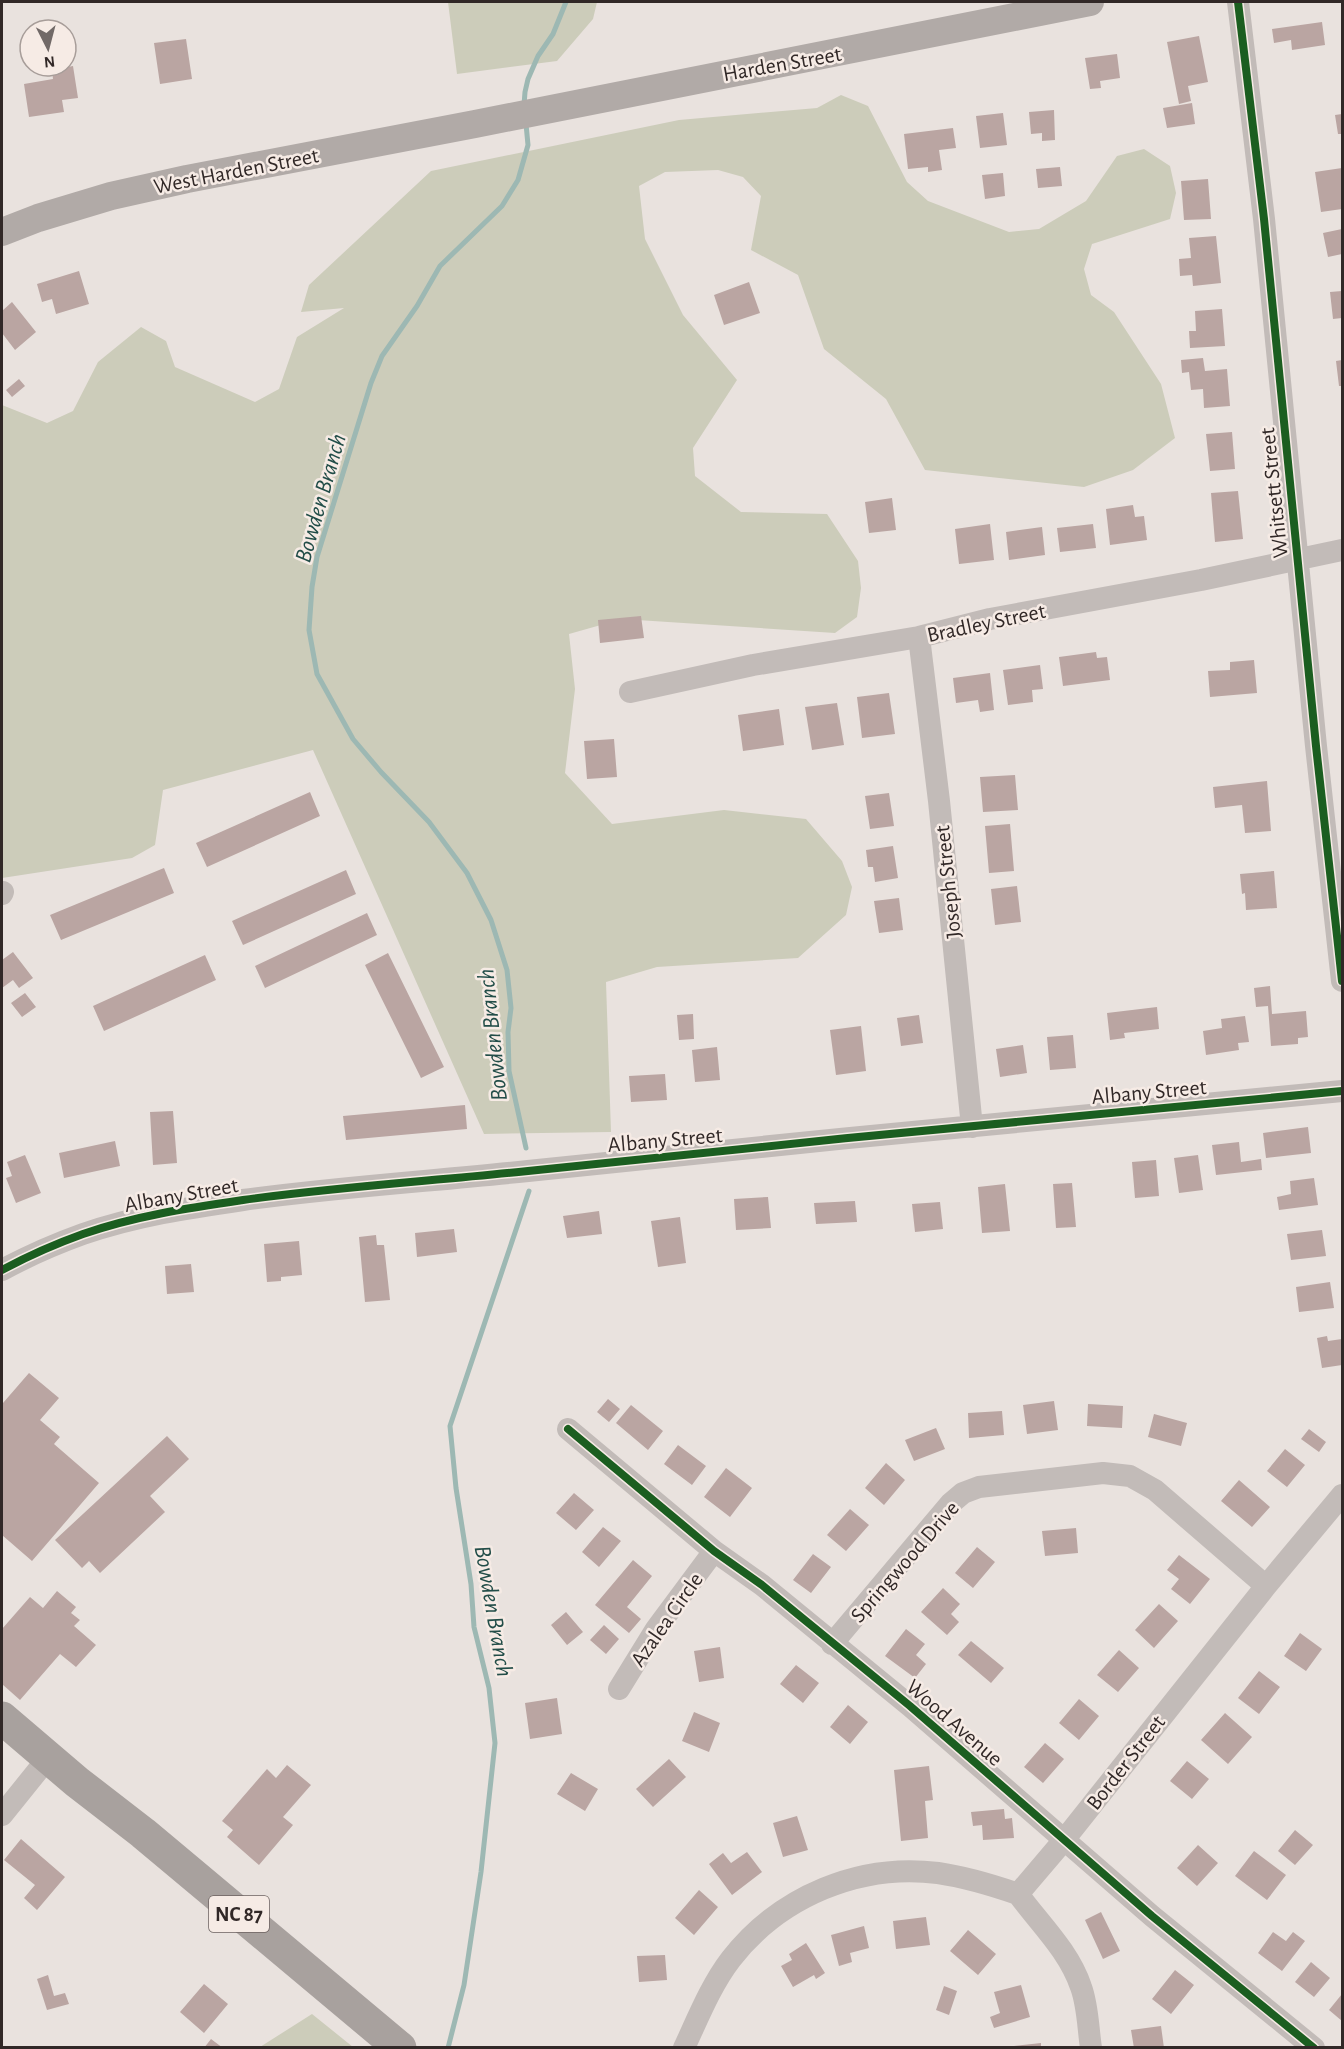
<svg xmlns="http://www.w3.org/2000/svg" width="1344" height="2049" font-family="'Alegreya Sans',sans-serif">
  <style>
    .green { fill: #ccccba }
    .lines { fill: none; stroke-linecap: round; stroke-linejoin: round }
    .stream { stroke: #9db8b3; stroke-width: 5 }
    .building { fill: #baa5a2 }
    .minor { stroke: #c2bbb8; stroke-width: 22 }
    .major { stroke: #b1aaa7; stroke-width: 28 }
    .highway { stroke: #a8a19e; stroke-width: 33 }
    .cycleway-casing { stroke: #f6ebe5; stroke-width: 11 }
    .cycleway { stroke: #1b5e20; stroke-width: 8 }
    .labels { text-anchor: middle; stroke-width: 5; stroke-linejoin: round; paint-order: stroke }
    .shield { fill: #f6ebe5; stroke: #6c6260; stroke-width: 1.5 }
    .shield-label { font-size: 21px; font-weight: bold; fill: #312827 }
    .street-label { font-size: 22px; fill: #312827; stroke: #f6ebe5 }
    .water-label { font-size: 24px; font-style: italic; fill: #224d48; stroke: #f6ebe5 }
  </style>
  <rect width="100%" height="100%" fill="#e9e2de"/>
  <path class="green" d="M448,2H597L593,19L557,61L457,74Z
    M841,95L868,106L907,182L928,201L1009,232L1039,229L1086,201L1117,156L1144,149L1170,166L1176,193L1170,219L1092,244L1084,269L1091,295L1114,312L1161,384L1175,438L1133,470L1084,487L925,470L886,399L824,349L798,275L751,250L761,196L743,177L718,170L665,172L639,186L645,239L683,315L737,380L693,448L695,476L741,512L827,514L858,561L861,588L857,617L835,633L622,619L569,634L575,689L565,773L612,824L724,810L806,819L842,861L852,887L846,915L798,958L657,967L606,982L611,1132L484,1134L313,750L163,790L155,845L132,858L2,878V405L47,423L73,411L98,362L141,327L166,341L175,367L255,402L279,389L297,337L344,308L301,312L309,285L431,171L679,120L817,108Z
    M312,2014L353,2047H260Z"/>
  <g class="lines">
    <path class="stream" d="M524,105L525,92L528,79L538,56L553,34L566,2
      M526,1148L509,1071L508,1032L511,1008L507,970L491,920L467,873L429,822L381,772L353,739L317,674L309,630L312,587L317,557L371,383L382,356L417,306L440,266L502,206L518,180L528,145L526,124
      M448,2048L464,1985L481,1872L495,1743L489,1688L474,1627L471,1584L456,1488L450,1426L529,1191"/>
  </g>
  <path class="building" d="M1322,22L1325,45L1292,50L1291,40L1274,43L1272,29Z
    M1199,36L1208,82L1188,86L1191,101L1179,104L1167,42Z
    M186,39L192,79L160,84L154,43Z
    M1117,54L1120,78L1100,81L1101,88L1090,89L1085,58Z
    M73,66L78,98L62,100L64,112L29,117L24,84L53,79L52,70Z
    M1192,103L1195,124L1167,128L1163,108Z
    M1054,110L1055,140L1042,141V133L1031,134L1029,112Z
    M1003,113L1007,145L980,148L976,116Z
    M1342,114V134H1338L1335,115Z
    M953,128L956,148L939,150L942,170L928,172V167L908,169L904,134Z
    M1060,167L1062,186L1038,188L1036,169Z
    M1342,168V209L1321,212L1315,172Z
    M1003,173L1005,196L985,199L982,175Z
    M1208,179L1211,219L1184,220L1181,181Z
    M1342,229V254L1328,257L1323,233Z
    M1216,236L1221,283L1193,286L1192,275L1180,276L1179,259L1191,258L1189,238Z
    M79,271L89,304L56,314L52,299L42,302L37,284Z
    M749,282L760,313L724,325L714,295Z
    M1342,291V318L1333,319L1330,292Z
    M12,302L36,332L15,350L2,333V311Z
    M1222,309L1225,346L1190,348L1189,331H1196L1195,311Z
    M1203,358L1205,371L1227,369L1230,406L1204,408L1203,389L1191,390L1189,372L1182,373L1181,360Z
    M1342,360V386H1339L1336,361Z
    M19,379L25,386L12,397L6,390Z
    M1232,432L1235,469L1210,471L1206,434Z
    M1238,491L1243,539L1215,542L1211,493Z
    M892,498L896,530L869,533L865,502Z
    M1133,505L1135,517L1144,516L1147,540L1110,545L1106,509Z
    M990,524L994,560L959,564L955,529Z
    M1093,524L1096,548L1060,552L1057,528Z
    M1042,527L1045,555L1009,560L1006,532Z
    M641,616L644,638L600,643L598,620Z
    M1096,652L1097,658L1107,657L1110,680L1063,686L1059,657Z
    M1254,660L1257,693L1210,697L1208,671L1230,670V662Z
    M1040,665L1043,689L1032,690L1033,702L1008,705L1003,670Z
    M990,673L994,710L980,712L978,700L956,703L953,678Z
    M889,693L895,734L862,738L857,697Z
    M837,703L844,745L812,750L805,707Z
    M779,709L784,745L743,751L738,715Z
    M614,739L617,777L587,779L584,741Z
    M1015,775L1018,810L983,812L980,777Z
    M1267,781L1271,831L1245,833L1242,805L1215,808L1213,787Z
    M310,792L320,816L207,867L196,843Z
    M889,793L894,826L870,829L865,796Z
    M1010,824L1014,871L989,873L985,826Z
    M893,846L898,878L875,882L873,867H868L866,850Z
    M164,868L174,893L61,940L50,915Z
    M346,870L356,894L243,945L232,921Z
    M1274,871L1277,908L1246,910L1245,893L1242,894L1240,874Z
    M1017,886L1021,922L995,925L991,889Z
    M899,898L903,930L879,933L874,901Z
    M367,913L377,935L265,988L255,966Z
    M13,952L33,978L19,988L13,980L2,988V960Z
    M388,953L444,1067L421,1078L365,965Z
    M205,955L216,980L104,1031L93,1006Z
    M1270,986L1272,1014L1306,1011L1308,1037L1298,1038V1044L1271,1046L1268,1006L1256,1007L1254,988Z
    M25,993L36,1007L22,1017L11,1003Z
    M1157,1007L1159,1029L1124,1033L1125,1038L1110,1040L1107,1013Z
    M693,1014L694,1039L679,1040L677,1015Z
    M919,1015L923,1043L901,1046L897,1018Z
    M1245,1016L1249,1042L1238,1043L1239,1050L1206,1055L1203,1031L1222,1028L1221,1019Z
    M861,1026L866,1071L836,1075L830,1030Z
    M1073,1035L1076,1068L1050,1070L1047,1037Z
    M1023,1045L1027,1073L1000,1077L996,1049Z
    M717,1047L720,1080L695,1082L692,1050Z
    M665,1074L667,1100L631,1102L629,1076Z
    M465,1105L467,1129L346,1140L343,1116Z
    M173,1111L177,1163L153,1165L150,1112Z
    M1308,1127L1311,1153L1266,1158L1263,1133Z
    M115,1141L120,1166L64,1178L59,1153Z
    M1239,1142L1241,1162L1261,1159L1262,1170L1216,1175L1212,1145Z
    M25,1155L41,1193L16,1203L6,1178L12,1176L7,1162Z
    M1198,1155L1203,1190L1179,1193L1174,1158Z
    M1156,1160L1159,1196L1135,1198L1132,1162Z
    M1314,1178L1318,1205L1279,1210L1277,1197L1291,1194L1290,1181Z
    M1072,1183L1076,1227L1056,1228L1053,1184Z
    M1005,1184L1010,1231L982,1233L978,1187Z
    M768,1197L771,1228L736,1230L734,1199Z
    M855,1201L857,1222L816,1224L814,1203Z
    M940,1202L943,1229L915,1232L912,1204Z
    M599,1211L602,1234L567,1238L563,1216Z
    M680,1217L686,1263L658,1267L651,1221Z
    M454,1229L457,1252L417,1257L415,1233Z
    M1322,1230L1326,1256L1291,1260L1287,1234Z
    M376,1235L377,1245H384L390,1300L365,1302L359,1237Z
    M299,1241L302,1275L281,1277V1281L267,1282L264,1244Z
    M191,1264L194,1292L167,1294L165,1266Z
    M1330,1282L1334,1308L1299,1312L1296,1287Z
    M1327,1336L1328,1341L1342,1339V1365L1322,1368L1317,1338Z
    M29,1373L59,1398L40,1420L60,1437L54,1444L99,1483L32,1561L2,1535V1402L3,1403Z
    M608,1399L620,1409L609,1422L597,1412Z
    M1054,1401L1058,1430L1027,1434L1023,1405Z
    M1088,1404L1123,1406L1122,1428L1087,1426Z
    M631,1405L663,1431L648,1450L616,1423Z
    M1002,1411L1004,1435L969,1438L968,1413Z
    M1154,1414L1187,1423L1181,1446L1148,1437Z
    M936,1428L945,1449L914,1461L905,1440Z
    M1309,1429L1326,1442L1319,1452L1301,1439Z
    M167,1436L189,1459L150,1496L165,1512L100,1573L89,1561L82,1568L55,1540Z
    M678,1445L706,1466L692,1485L664,1464Z
    M1285,1449L1305,1465L1287,1487L1267,1471Z
    M886,1463L905,1480L884,1505L865,1488Z
    M726,1468L752,1488L730,1517L704,1497Z
    M1239,1480L1270,1507L1252,1527L1221,1501Z
    M574,1493L594,1510L576,1530L556,1513Z
    M850,1509L869,1525L846,1551L827,1535Z
    M603,1527L621,1541L599,1567L582,1552Z
    M1076,1528L1078,1553L1045,1556L1042,1531Z
    M977,1547L995,1562L973,1588L955,1573Z
    M813,1554L831,1567L811,1593L793,1580Z
    M1179,1555L1210,1579L1190,1604L1171,1589L1179,1579L1167,1570Z
    M633,1560L652,1576L627,1607L641,1619L629,1633L595,1605Z
    M943,1588L960,1604L951,1614L959,1622L947,1635L921,1612Z
    M57,1591L76,1607L71,1613L80,1620L74,1626L96,1645L76,1667L60,1654L20,1700L2,1684V1629L30,1597L43,1608Z
    M1159,1604L1178,1621L1154,1648L1135,1630Z
    M566,1612L583,1632L567,1645L551,1625Z
    M604,1625L619,1639L606,1654L590,1640Z
    M906,1629L925,1644L916,1655L926,1664L915,1678L885,1656Z
    M1300,1633L1322,1649L1306,1671L1284,1656Z
    M971,1641L1004,1668L991,1683L958,1655Z
    M720,1647L724,1678L699,1682L694,1651Z
    M1119,1650L1139,1668L1118,1692L1097,1675Z
    M796,1665L819,1683L803,1703L780,1684Z
    M1259,1671L1280,1687L1259,1714L1238,1698Z
    M557,1698L562,1734L530,1739L525,1703Z
    M1079,1699L1099,1716L1079,1740L1059,1723Z
    M848,1705L868,1722L850,1744L830,1727Z
    M694,1712L720,1723L709,1752L682,1741Z
    M1225,1713L1252,1737L1228,1764L1201,1740Z
    M1045,1743L1064,1759L1043,1783L1024,1767Z
    M669,1759L686,1777L653,1807L636,1789Z
    M1187,1761L1209,1779L1192,1799L1170,1781Z
    M287,1765L311,1785L283,1817L293,1825L259,1865L227,1837L233,1830L222,1821L267,1769L276,1778Z
    M929,1766L933,1800L925,1801L928,1838L901,1841L894,1770Z
    M571,1773L598,1789L585,1811L557,1794Z
    M1004,1809L1005,1819L1012,1818L1014,1838L983,1840L982,1825L973,1826L971,1812Z
    M797,1816L808,1850L783,1857L773,1823Z
    M1295,1830L1313,1845L1295,1865L1278,1851Z
    M21,1839L65,1877L37,1910L24,1898L35,1885L4,1860Z
    M1198,1845L1218,1863L1197,1886L1177,1868Z
    M1254,1851L1286,1875L1267,1900L1235,1876Z
    M747,1852L762,1872L732,1895L709,1864L723,1853L731,1863Z
    M699,1890L718,1907L694,1935L675,1918Z
    M1101,1912L1120,1951L1103,1959L1085,1920Z
    M926,1917L930,1945L896,1949L893,1921Z
    M864,1926L869,1948L850,1953L852,1962L839,1966L831,1935Z
    M968,1930L996,1954L978,1975L950,1951Z
    M1273,1932L1286,1941L1293,1932L1305,1941L1282,1971L1258,1953Z
    M806,1943L825,1973L816,1979L814,1975L793,1987L781,1966L792,1960L789,1954Z
    M665,1955L667,1980L639,1982L637,1956Z
    M1311,1962L1330,1978L1314,1997L1295,1982Z
    M1175,1970L1194,1985L1171,2014L1152,1999Z
    M48,1975L54,1996L65,1993L69,2004L47,2010L37,1979Z
    M204,1984L228,2004L204,2033L180,2012Z
    M1021,1985L1030,2017L994,2028L990,2017L1000,2013L994,1992Z
    M944,1986L957,1991L949,2015L936,2010Z
    M1342,1994V2021L1329,2010Z
    M1161,2026L1164,2048H1134L1131,2030Z
    M211,2039L223,2048H204Z
    M1041,2043V2048H1014V2046Z"/>
  <g class="lines">
    <path class="minor" d="M1238,2L1264,219L1316,746L1342,981
      M919,637L939,801L972,1127
      M630,692L753,665L919,637L990,619L1201,580L1342,550
      M2,894L3,892
      M2,1270C28,1256 55,1244 83,1234C135,1216 188,1208 243,1200C337,1187 433,1181 528,1171C799,1142 1071,1116 1342,1091
      M568,1429L714,1551L762,1585L910,1706L1152,1916L1314,2048
      M832,1644L950,1504L963,1493L979,1487L1103,1473L1130,1476L1155,1490L1266,1586
      M619,1689L656,1629L714,1551
      M2,1815L48,1758
      M1018,1894L1064,1840L1266,1586L1342,1495
      M1018,1894C1040,1924 1069,1951 1081,1987C1088,2006 1088,2028 1091,2048
      M684,2048C698,2018 711,1985 731,1959C780,1896 860,1863 938,1873C965,1877 992,1885 1018,1894"/>
    <path class="major" d="M2,232L38,218L111,196L187,179L475,124L1090,2"/>
    <path class="highway" d="M2,1718L77,1782L143,1833L400,2048"/>
    <g class="cycleway-casing">
      <path id="cycleway" d="M1238,2L1264,219L1316,746L1342,981
        M2,1270C28,1256 55,1244 83,1234C135,1216 188,1208 243,1200C337,1187 433,1181 528,1171C799,1142 1071,1116 1342,1091
        M568,1429L714,1551L762,1585L910,1706L1152,1916L1314,2048"/>
    </g>
    <use href="#cycleway" class="cycleway"/>
  </g>
  <g class="labels">
    <rect class="shield" x="209" y="1896" width="60" height="36" rx="4.5"/>
    <g class="shield-label">
      <text x="239" y="1921">NC 87</text>
    </g>
    <g class="street-label">
      <text transform="translate(782 63) rotate(-10)" y="8">Harden Street</text>
      <text transform="translate(236 170) rotate(-11)" y="8">West Harden Street</text>
      <text transform="translate(1273 493) rotate(-96)" y="8">Whitsett Street</text>
      <text transform="translate(986 622) rotate(-12)" y="8">Bradley Street</text>
      <text transform="translate(947 882) rotate(-96)" y="8">Joseph Street</text>
      <text transform="translate(1149 1091) rotate(-5)" y="8">Albany Street</text>
      <text transform="translate(665 1139) rotate(-5)" y="8">Albany Street</text>
      <text transform="translate(181 1194) rotate(-10)" y="8">Albany Street</text>
      <text transform="translate(904 1561) rotate(-49)" y="8">Springwood Drive</text>
      <text transform="translate(666 1619) rotate(-55)" y="8">Azalea Circle</text>
      <text transform="translate(955 1722) rotate(41)" y="8">Wood Avenue</text>
      <text transform="translate(1125 1762) rotate(-52)" y="8">Border Street</text>
    </g>
    <g class="water-label">
      <text transform="translate(320 498) rotate(-74)" y="8">Bowden Branch</text>
      <text transform="translate(492 1035) rotate(-96)" y="8">Bowden Branch</text>
      <text transform="translate(494 1611) rotate(80)" y="8">Bowden Branch</text>
    </g>
  </g>
  <rect width="1344" height="2049" fill="none" stroke="#312827" stroke-width="6"/>
  <g transform="translate(48 48) rotate(174)"><circle r="28" fill="#f6ebe5" stroke="#a79d99" stroke-width="1.5"/>
  <path d="M0-4.5L10 22L0 15L-10 22Z" fill="#716967"/>
  <text y="-9" font-size="16" font-weight="bold" text-anchor="middle" fill="#312827">N</text>
  </g>
</svg>
